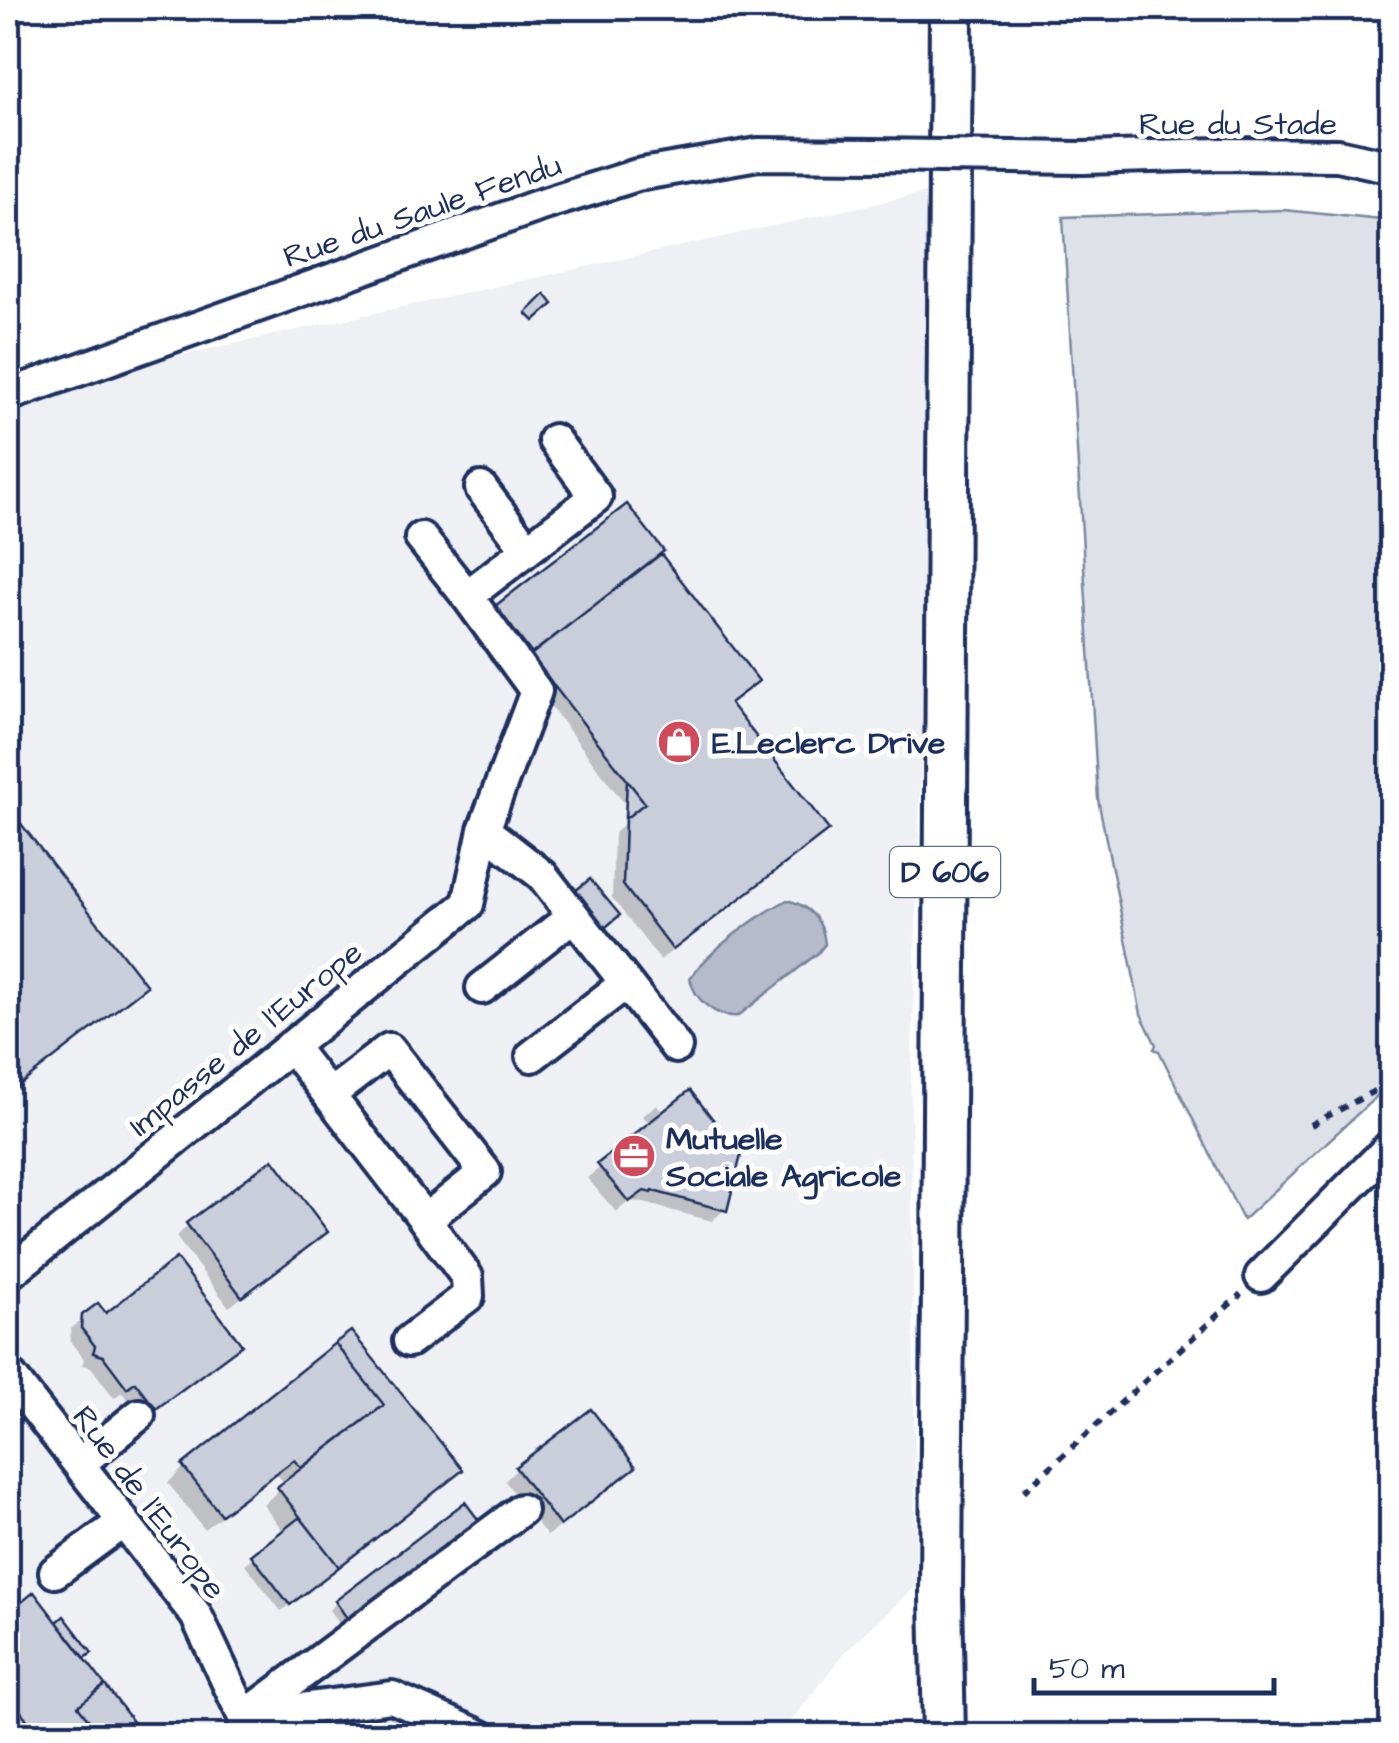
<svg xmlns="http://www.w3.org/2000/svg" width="1399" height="1743" font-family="'Architects Daughter',sans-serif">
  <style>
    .built { fill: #eff0f4 }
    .green { fill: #dee1e7; stroke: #7c88a2; stroke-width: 2.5 }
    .water { fill: #b5bbca; stroke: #77839f; stroke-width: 2.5 }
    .shadow { fill: #0003 }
    .building { fill: #caceda; stroke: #1b2f5e; stroke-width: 2.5 }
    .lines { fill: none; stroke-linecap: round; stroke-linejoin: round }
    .minor-casing { stroke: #1b2f5e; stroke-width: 38 }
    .major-casing { stroke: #1b2f5e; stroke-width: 48 }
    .path { stroke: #1b2f5e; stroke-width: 6; stroke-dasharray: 8 8; stroke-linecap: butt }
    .minor { stroke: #fff; stroke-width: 30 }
    .major { stroke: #fff; stroke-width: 40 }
    .minor-bridge-casing { stroke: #1b2f5e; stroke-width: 38; stroke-linecap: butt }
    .minor-bridge { stroke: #fff; stroke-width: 30 }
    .labels { text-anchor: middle; stroke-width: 10; stroke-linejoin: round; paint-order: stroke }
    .shield { fill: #fff; stroke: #5f6d8e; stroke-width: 2.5 }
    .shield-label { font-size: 30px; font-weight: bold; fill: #1b2f5e }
    .street-label { font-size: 32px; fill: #1b2f5e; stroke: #fff }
    .poi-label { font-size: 32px; font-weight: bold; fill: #1b2f5e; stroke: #fff; text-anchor: start }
  </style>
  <rect width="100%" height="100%" fill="#fff"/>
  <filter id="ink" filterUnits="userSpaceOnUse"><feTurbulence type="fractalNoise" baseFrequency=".01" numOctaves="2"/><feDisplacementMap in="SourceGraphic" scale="20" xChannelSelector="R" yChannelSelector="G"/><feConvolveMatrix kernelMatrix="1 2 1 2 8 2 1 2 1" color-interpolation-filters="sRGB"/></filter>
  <g filter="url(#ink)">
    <path class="built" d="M938,190L911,1089L916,1586L845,1652L780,1735H8V393Z"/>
    <path class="green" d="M1284,210L1391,221L1392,1082L1243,1220L1159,1051L1154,1049L1156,1045L1141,1014L1098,799L1063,217Z"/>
    <path class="water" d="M787,900C810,906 823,920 825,944L818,953L738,1016C716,1018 694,1000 690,978C712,948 754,918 787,900Z"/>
    <path class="shadow" d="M658,554L756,681L728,705L814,842L660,960L612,898L614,833L623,825L624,803L485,620L497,608Z
      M8,811L143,986L128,1001L8,1095Z
      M656,1105L661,1110L652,1119L724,1210L712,1221L640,1202L630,1201L616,1212L587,1178L651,1125L643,1116Z
      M188,1225L324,1232L313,1244L229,1307L176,1237Z
      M84,1317H105L239,1345L227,1357L143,1419L122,1392L114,1398L91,1367L82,1365L84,1359L70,1341L71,1329Z
      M351,1334L460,1470L444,1485L281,1611L245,1564L284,1532L263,1505L285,1484L277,1474L204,1529L168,1483L184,1467Z
      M517,1469L621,1478L547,1536L505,1481Z
      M464,1506L469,1529L341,1626L329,1610L336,1603Z
      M34,1596L57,1626L63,1620L88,1653L82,1658L141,1736H8V1616Z"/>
    <path class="building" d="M545,294L553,304L534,321L526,313Z
      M627,504L664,551L532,654L495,606Z
      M661,554L759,681L730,703L829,830L673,950L623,885L625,819L645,803L530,655Z
      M627,780L645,803L625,819Z
      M8,807L147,986L8,1094Z
      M590,879L620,915L600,932L570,895Z
      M690,1090L741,1155L727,1211L653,1191L652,1193L644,1191L629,1202L597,1164Z
      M273,1159L328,1232L242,1297L186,1223Z
      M176,1258L242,1345L156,1409L135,1382L127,1388L103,1356L93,1353L95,1346L81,1328L82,1315L98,1303L106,1313Z
      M351,1331L463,1470L339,1567L277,1487L384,1405L335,1343Z
      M335,1343L384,1405L301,1468L294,1460L221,1515L182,1465Z
      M591,1409L636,1467L560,1526L515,1467Z
      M465,1502L480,1522L349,1621L335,1601Z
      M300,1517L339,1567L290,1605L251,1555Z
      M34,1592L105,1685L78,1706L101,1736H39L8,1694V1613Z
      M64,1616L92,1653L85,1658L57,1622Z
      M105,1685L144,1736H101L78,1706Z
      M8,1694L39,1736H8Z"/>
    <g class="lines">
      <g class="minor-casing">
        <path id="minor" d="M1083,158L1220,154L1338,155L1392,167
          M8,395L538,206L637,175L758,154L873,155
          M481,488L527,549
          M467,596L596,497L554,440
          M484,830L542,875L676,1047
          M482,988L573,916
          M291,1046L425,1220L485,1172L389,1049L329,1095
          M532,1056L626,983
          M8,1274L468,904L484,830L536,691L467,596L421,538
          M1261,1276L1392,1145
          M409,1341L468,1296L467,1277L425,1220
          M8,1373L196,1615L244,1717L246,1736
          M79,1464L139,1415
          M55,1572L123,1522
          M247,1716L392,1697L480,1736
          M244,1717L521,1510"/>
      </g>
      <g class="major-casing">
        <path id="major" d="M944,1736L941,1596L951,8"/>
      </g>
      <path class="path" d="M1311,1125L1391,1082L1392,950
        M1024,1491L1241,1294"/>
      <use href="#minor" class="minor"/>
      <use href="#major" class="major"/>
      <g class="minor-bridge-casing">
        <path id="minor-bridge" d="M873,155L1083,158"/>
      </g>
      <use href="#minor-bridge" class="minor-bridge"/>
    </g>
  </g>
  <defs>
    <g id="shop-disc" transform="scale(2.25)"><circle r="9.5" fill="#d1495b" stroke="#fff"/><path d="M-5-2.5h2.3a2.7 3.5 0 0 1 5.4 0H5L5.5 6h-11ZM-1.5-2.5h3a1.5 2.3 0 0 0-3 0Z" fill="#fff"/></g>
    <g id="office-disc" transform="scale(2.25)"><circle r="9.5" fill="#d1495b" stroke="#fff"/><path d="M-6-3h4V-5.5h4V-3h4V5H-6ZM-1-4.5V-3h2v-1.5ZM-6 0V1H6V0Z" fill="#fff"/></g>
  </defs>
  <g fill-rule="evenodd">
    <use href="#shop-disc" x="679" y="742"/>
    <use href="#office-disc" x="634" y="1156"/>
  </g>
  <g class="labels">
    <rect class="shield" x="890" y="847" width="110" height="50" rx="8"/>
    <g class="shield-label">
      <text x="945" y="882">D 606</text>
    </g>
    <g class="street-label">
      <text x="1238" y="134">Rue du Stade</text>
      <text transform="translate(422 210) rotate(-19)" y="11">Rue du Saule Fendu</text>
      <text transform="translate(245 1038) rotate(-39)" y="11">Impasse de l'Europe</text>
      <text transform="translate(150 1502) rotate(53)" y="11">Rue de l'Europe</text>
    </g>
    <g class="poi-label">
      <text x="712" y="753">E.Leclerc Drive</text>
      <text x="666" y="1149">Mutuelle<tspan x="666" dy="37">Sociale Agricole</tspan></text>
    </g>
  </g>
  <rect width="1399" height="1743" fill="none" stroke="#fff" stroke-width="40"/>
  <rect x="20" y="20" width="1359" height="1703" fill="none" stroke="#1b2f5e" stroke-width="4" filter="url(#ink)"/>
  <path d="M1034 1678v15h240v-15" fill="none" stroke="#1b2f5e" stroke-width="5"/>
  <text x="1049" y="1678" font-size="30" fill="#1b2f5e" stroke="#ffffff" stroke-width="8" paint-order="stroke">50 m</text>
</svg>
